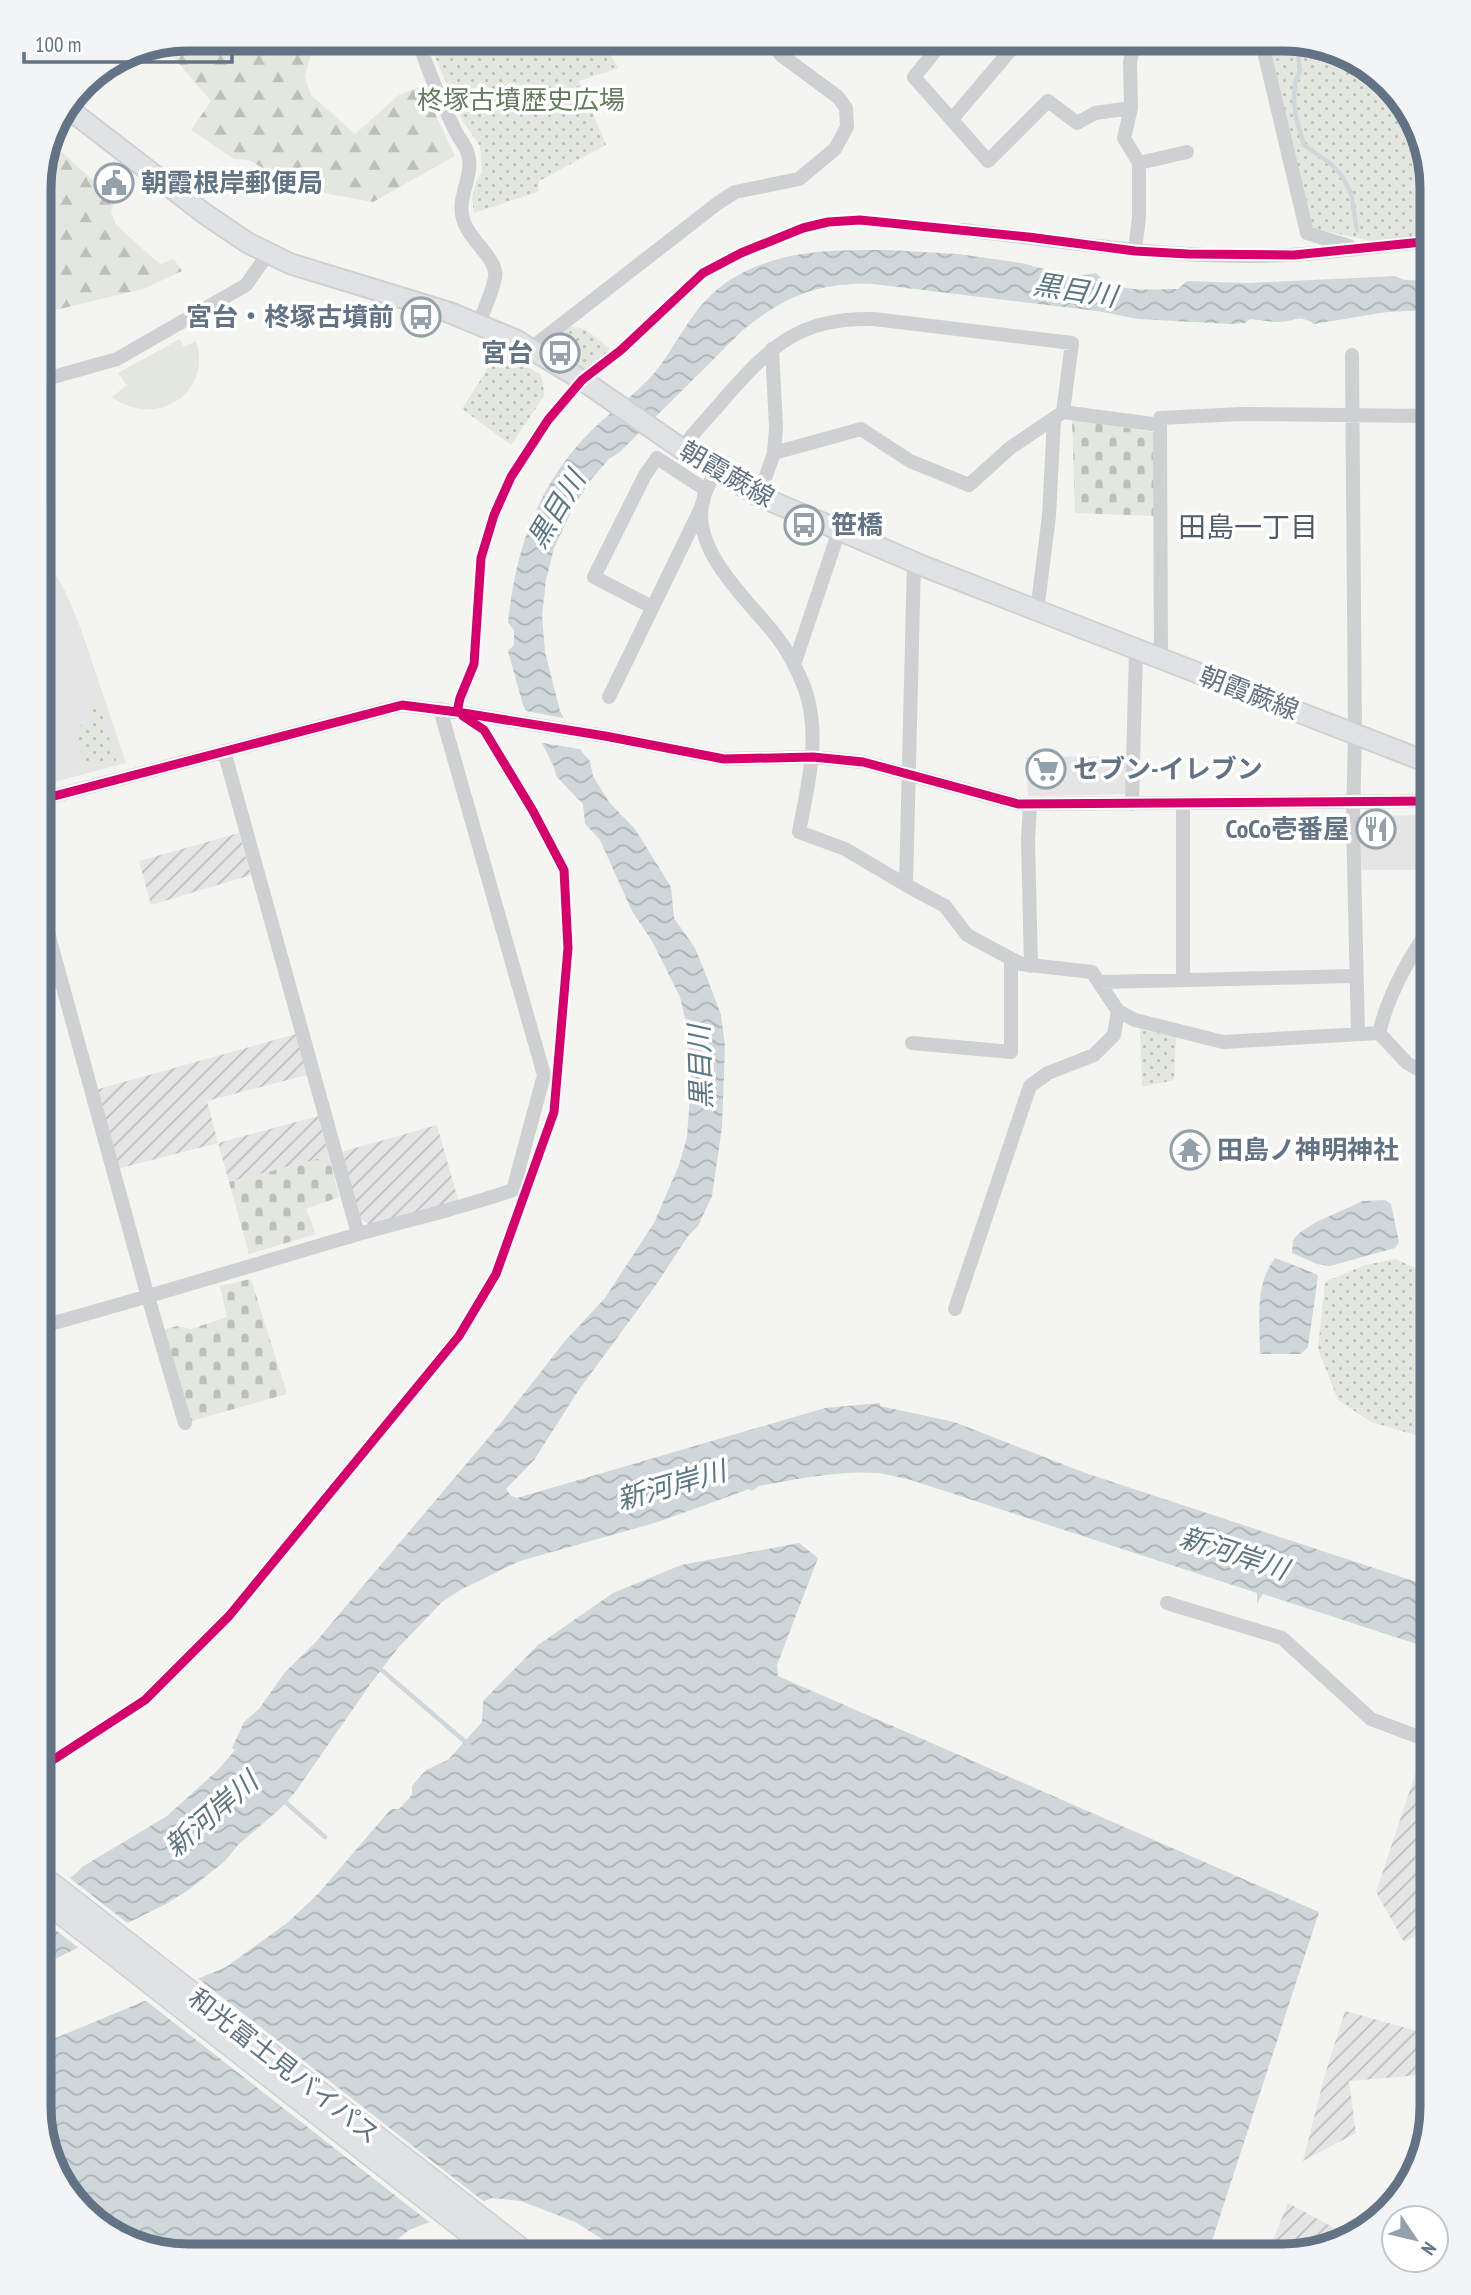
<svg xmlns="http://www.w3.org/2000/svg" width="1471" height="2295" font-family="'PT Sans Narrow','Noto Sans JP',sans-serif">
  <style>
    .built { fill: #e4e5e4 }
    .industrial { fill: url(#industrial-furrows) }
    .grass { fill: #e3e7df }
    .forest { fill: url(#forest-firs) }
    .cemetery { fill: url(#cemetery-stones) }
    .park { fill: url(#park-dots) }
    .water { fill: url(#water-waves) }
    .pier { fill: #f4f4f1 }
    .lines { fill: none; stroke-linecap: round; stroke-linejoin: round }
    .stream { stroke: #cfd7da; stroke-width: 4.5 }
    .major-casing { stroke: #cfd1d1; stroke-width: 23 }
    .highway-casing { stroke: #cfd1d1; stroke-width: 24 }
    .minor { stroke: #cfd0d1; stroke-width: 14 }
    .major { stroke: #e1e2e3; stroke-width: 19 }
    .highway { stroke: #e1e2e3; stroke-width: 21 }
    .cycleway-casing { stroke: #fff; stroke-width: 13 }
    .cycleway { stroke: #d6006c; stroke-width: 9 }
    .labels { text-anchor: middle; stroke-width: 7; stroke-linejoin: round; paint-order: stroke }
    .park-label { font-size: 26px; fill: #657b60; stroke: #fff }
    .poi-label { font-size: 26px; font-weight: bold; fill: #617384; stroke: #fff; text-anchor: start }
    .street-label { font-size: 26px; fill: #617384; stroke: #fff }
    .water-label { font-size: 28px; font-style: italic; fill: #5c7682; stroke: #fff }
    .neighbourhood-label { font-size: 28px; fill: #505d68; stroke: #fff }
    .rim { fill: none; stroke: #617384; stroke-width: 9 }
  </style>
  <defs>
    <pattern id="industrial-furrows" width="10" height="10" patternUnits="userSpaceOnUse" patternTransform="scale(1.75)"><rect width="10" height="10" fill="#e4e5e4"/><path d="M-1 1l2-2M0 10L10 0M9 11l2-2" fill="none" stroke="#bcbebe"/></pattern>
    <pattern id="forest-firs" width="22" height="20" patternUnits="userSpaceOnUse" patternTransform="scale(1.75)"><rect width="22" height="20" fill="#e3e7df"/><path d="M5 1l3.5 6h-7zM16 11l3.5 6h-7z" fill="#bbc0ba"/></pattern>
    <pattern id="cemetery-stones" width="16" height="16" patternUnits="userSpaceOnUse" patternTransform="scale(1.75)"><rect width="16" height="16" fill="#e3e7df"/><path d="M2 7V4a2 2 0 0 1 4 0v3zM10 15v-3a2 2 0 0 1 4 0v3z" fill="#bbc0ba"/></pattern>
    <pattern id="park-dots" width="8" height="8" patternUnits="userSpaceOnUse" patternTransform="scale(1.75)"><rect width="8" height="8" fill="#e3e7df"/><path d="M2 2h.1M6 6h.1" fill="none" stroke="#bbc0ba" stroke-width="1.8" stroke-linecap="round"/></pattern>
    <pattern id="water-waves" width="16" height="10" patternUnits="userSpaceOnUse" patternTransform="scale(1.75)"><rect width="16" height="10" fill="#cfd7da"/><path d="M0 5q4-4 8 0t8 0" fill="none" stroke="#abb3b6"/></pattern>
  </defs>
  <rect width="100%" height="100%" fill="#f4f4f1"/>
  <path class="built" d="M39,545L65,591L81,629L126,763L39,786Z
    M1130,756L1129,794L1028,796L1026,757Z
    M1432,815V870H1361L1360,816Z"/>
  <path class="industrial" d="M239,833L251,875L151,905L139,861Z
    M296,1034L307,1075L207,1101L218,1143L318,1116L329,1156L229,1182L218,1143L117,1169L95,1090Z
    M437,1125L459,1203L372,1227L358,1217L341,1152Z
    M1426,1764L1432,1766V1927L1404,1942L1376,1892L1418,1766Z
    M1345,2011L1432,2035V2074L1349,2081L1356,2133L1303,2161L1324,2078Z
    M1288,2203L1353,2238L1350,2241L1283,2256H1270L1267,2255Z"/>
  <path class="grass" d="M180,339L184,347L196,341C213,394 155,429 112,397L127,385L118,373Z"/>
  <path class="forest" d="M188,39H300L312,49L305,77L311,95L355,134L399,95L422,86L455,156L373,202L297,188L249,160L234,159L191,130L211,101L162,44Z
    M57,153H63L115,201L111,211L116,225L160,264L174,259L182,271L143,289L39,314V252Z"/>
  <path class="cemetery" d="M1072,419L1153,432L1156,516L1075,513Z
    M329,1156L339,1197L306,1209L316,1234L249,1254L229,1182Z
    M251,1279L287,1394L188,1422L164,1332L166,1329L177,1326L191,1329L227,1317L220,1286Z"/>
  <path class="park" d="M455,39H602L618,68L579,81L606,145L539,181L538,192L474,213L472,199L476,182L482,172L480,146L464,123L430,46H443Z
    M1268,39H1293L1366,63L1417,121L1432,188V235L1371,241L1312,228Z
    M567,326L585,329L610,349L588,371L546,344Z
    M504,354L540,374L543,382L544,396L511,445L462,409L495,357Z
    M97,698L116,760L115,763L107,765L85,763L76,736L79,726L94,721L89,700Z
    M1140,1029L1176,1037L1174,1080L1142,1087Z
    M1396,1259L1432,1276V1440L1371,1422L1338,1400L1318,1349L1325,1282L1365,1265Z"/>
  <path class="water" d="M887,250L958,254L1022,263L1073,277L1096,273C1113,294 1153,289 1178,289L1187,281L1248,283L1395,276L1405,280L1432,281V310L1387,312L1314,324C1297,313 1295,322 1280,322C1270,322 1260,320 1250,319L1245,323L1231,324L1138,319L1097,311L873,284C819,282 785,296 743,330L620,452L609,459L589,482L571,512L554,548L546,580L542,616L545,652L560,711L582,752L590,761L593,776L609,802L635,829L671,887L674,918L695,948L706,975L721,1015L725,1046L722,1127L712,1196L698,1226L688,1236L656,1285L578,1391L534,1460L506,1489L511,1496L517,1498L825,1408L880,1403V1406L954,1422L1088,1474L1432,1587V1649L1263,1594L1257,1603V1593L911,1480C901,1478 890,1475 879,1473C843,1470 795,1479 759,1486L752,1491L749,1489L658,1522L520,1561L462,1589L442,1602L398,1648L371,1683L296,1791L281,1808L238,1845L225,1861L190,1889L166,1904L39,1967V1892C53,1886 72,1880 82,1867L167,1816L218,1770L235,1750L232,1748L244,1722L259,1709L285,1672L314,1644L500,1424L565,1341L605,1298L654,1223L679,1165L687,1137L691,1081L686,1023L680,997L652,941L632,911L600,840L585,824L583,804L557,777L553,765L523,705L508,651L514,645V630L508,623C515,552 536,489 586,436C608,413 636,395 656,371C683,336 694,302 733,278C783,249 832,250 887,250Z
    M1385,1200L1391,1204L1399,1242L1395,1248L1330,1266L1317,1264L1292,1253L1293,1240L1298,1234L1316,1222L1363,1201Z
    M1275,1258L1316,1274L1318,1276L1308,1347L1301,1354H1260C1260,1321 1254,1286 1275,1258Z
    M799,1543L818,1558L777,1665L778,1676L1319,1912L1207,2256H629L575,2222L521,2201L492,2198L409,2230L376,2256H178L105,2232L54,2174L39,2107V2045L226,1967L287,1923L318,1894L391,1809H399L412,1795V1786L426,1770L448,1760L482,1722L483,1701L538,1645L613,1593L681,1565Z"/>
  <path class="pier" d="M521,710L568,719L585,750L537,742Z
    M66,1875L130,1925L80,1949L39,1917V1889Z
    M195,1976L487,2204L433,2225L141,1997Z"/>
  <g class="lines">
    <path class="stream" d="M1296,40L1300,70L1295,84L1294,100L1296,118L1304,145L1331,164L1342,176L1351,193L1357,230
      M377,1666L469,1745
      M284,1801L325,1837"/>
    <g class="major-casing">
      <path id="major" d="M66,107L205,214L248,243L291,264L448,312L516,340L582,380L682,449L759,496L928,568L1432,764"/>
    </g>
    <g class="highway-casing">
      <path id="highway" d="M39,1874L530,2256
        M39,1896L499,2256"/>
    </g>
    <path class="minor" d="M389,39L421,49
      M418,39C427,69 440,99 454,128C457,136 464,143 467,151C476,175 456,195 463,219C468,240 499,259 495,278C492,293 484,309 479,324
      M945,39L914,77L988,161L1048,101L1077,123L1095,113L1131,108
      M1261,39L1307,233L1349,246
      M952,119L1020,39
      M1139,163L1187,152
      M962,230C1055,240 1147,255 1240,256C1304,257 1368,247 1432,241
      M1135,251L1139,217V163L1124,138L1131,108L1130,62L1135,39
      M533,350L539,342L718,203L735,192L799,179L835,149L847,127L846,108L838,97L781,55L769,39
      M1352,355L1355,734L1353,820L1358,1034
      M39,381L117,359L246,285L268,254
      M682,449C694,431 710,416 724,399C771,346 799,317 874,319L1072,343L1063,412
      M774,453L861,429L910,461L969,485L1010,448L1063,412L1160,425
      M717,471C710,482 704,492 702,505C693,553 751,603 777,637C788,651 798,671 805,689C821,735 808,785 799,832L845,849L906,885
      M759,496L774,453L776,427L772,349
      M914,562L906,885L945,906L967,935L1021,964L1092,972L1118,1011L1135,1020L1223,1042L1379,1033L1407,1063L1432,1077
      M652,607L594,577L645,475L657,458L706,490
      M1037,611L1049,516L1054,419
      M1161,658L1160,418L1242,414L1432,416
      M794,665L839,531
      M609,697L701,508
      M224,751L358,1234
      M39,800L402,705L457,712L605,736L724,759L813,757L863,762L1018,804L1432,801
      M1132,804L1136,649
      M1030,805L1028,840L1031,966
      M39,900L148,1297L185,1423
      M1183,980V804
      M1100,982L1357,976
      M1379,1033C1389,993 1408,958 1432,926
      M912,1043L1011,1052V959
      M955,1309L1030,1086L1048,1073L1094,1055L1114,1035L1118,1011
      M39,1327C145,1298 250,1266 355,1235C408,1220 461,1208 513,1190L544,1075L440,709
      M1167,1603L1282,1638L1371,1719L1432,1742"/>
    <use href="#major" class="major"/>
    <use href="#highway" class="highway"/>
    <g class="cycleway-casing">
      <path id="cycleway" d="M457,712L460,698L474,664L481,558L494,515L511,477L548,420L582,380L621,350L703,273L741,253L803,228L828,222L860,220L1028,237L1135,251L1188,254L1294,255L1432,241
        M39,800L402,705L457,712L605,736L724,759L813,757L863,762L1018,804L1432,801
        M39,1769L145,1700L229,1616L459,1336L496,1274L554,1112L568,948L564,870L533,811L484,730L463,716"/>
    </g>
    <use href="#cycleway" class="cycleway"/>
  </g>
  <defs>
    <g id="civic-ring" transform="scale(2.0125)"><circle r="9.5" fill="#fff" stroke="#94a0aa" stroke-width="1.5"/><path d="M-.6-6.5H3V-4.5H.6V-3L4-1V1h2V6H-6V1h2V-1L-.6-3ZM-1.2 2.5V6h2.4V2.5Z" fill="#94a0aa"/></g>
    <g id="bus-ring" transform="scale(2.0125)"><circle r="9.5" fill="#fff" stroke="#94a0aa" stroke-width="1.5"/><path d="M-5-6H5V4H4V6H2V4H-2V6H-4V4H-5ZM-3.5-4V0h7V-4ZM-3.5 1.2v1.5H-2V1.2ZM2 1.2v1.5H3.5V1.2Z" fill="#94a0aa"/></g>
    <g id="supermarket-ring" transform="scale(2.0125)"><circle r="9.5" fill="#fff" stroke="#94a0aa" stroke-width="1.5"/><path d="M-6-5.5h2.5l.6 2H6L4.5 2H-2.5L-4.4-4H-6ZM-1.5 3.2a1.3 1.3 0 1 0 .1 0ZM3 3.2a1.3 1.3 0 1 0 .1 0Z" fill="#94a0aa"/></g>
    <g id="restaurant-ring" transform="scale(2.0125)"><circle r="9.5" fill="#fff" stroke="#94a0aa" stroke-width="1.5"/><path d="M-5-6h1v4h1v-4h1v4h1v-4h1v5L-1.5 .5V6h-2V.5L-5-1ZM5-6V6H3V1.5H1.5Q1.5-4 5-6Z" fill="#94a0aa"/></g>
    <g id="temple-ring" transform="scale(2.0125)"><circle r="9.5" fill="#fff" stroke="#94a0aa" stroke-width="1.5"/><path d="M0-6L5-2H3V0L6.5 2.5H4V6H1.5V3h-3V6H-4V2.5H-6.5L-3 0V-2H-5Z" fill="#94a0aa"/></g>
  </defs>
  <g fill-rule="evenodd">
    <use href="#civic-ring" x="114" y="183"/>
    <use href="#bus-ring" x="421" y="317"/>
    <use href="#bus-ring" x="560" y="353"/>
    <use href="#bus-ring" x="804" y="525"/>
    <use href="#supermarket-ring" x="1046" y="769"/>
    <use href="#restaurant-ring" x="1376" y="829"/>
    <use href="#temple-ring" x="1190" y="1150"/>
  </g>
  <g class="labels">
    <g class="park-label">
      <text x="521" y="109">柊塚古墳歴史広場</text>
    </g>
    <g class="poi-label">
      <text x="141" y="192">朝霞根岸郵便局</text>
      <text x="394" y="326" text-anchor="end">宮台・柊塚古墳前</text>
      <text x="533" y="362" text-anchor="end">宮台</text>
      <text x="831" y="534">笹橋</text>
      <text x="1073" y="778">セブン-イレブン</text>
      <text x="1349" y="838" text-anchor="end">CoCo壱番屋</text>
      <text x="1217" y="1159">田島ノ神明神社</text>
    </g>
    <g class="street-label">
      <text transform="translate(727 474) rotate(30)" y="9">朝霞蕨線</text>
      <text transform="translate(1249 693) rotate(21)" y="9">朝霞蕨線</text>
      <text transform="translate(284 2066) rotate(38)" y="9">和光富士見バイパス</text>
    </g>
    <g class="water-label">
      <text transform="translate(1075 290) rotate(9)" y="10">黒目川</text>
      <text transform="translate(556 509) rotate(-59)" y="10">黒目川</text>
      <text transform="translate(700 1067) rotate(-92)" y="10">黒目川</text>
      <text transform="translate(671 1485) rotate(-16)" y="10">新河岸川</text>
      <text transform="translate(1234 1553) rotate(18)" y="10">新河岸川</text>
      <text transform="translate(211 1814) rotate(-41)" y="10">新河岸川</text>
    </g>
    <g class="neighbourhood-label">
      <text x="1248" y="537">田島一丁目</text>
    </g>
  </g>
  <path d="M0 0H1471V2295H0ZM188 51H1283A137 137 0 0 1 1420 188V2107A137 137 0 0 1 1283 2244H188A137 137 0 0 1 51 2107V188A137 137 0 0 1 188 51Z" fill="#f2f4f5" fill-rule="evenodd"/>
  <path class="rim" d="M188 51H1283A137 137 0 0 1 1420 188V2107A137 137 0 0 1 1283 2244H188A137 137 0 0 1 51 2107V188A137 137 0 0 1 188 51Z"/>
  <g transform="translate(1415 2239) rotate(125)"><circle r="33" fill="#ffffff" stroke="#c0c7ce" stroke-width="2"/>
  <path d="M0-5L12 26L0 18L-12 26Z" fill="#94a0aa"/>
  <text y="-10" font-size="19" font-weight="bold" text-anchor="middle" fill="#617384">N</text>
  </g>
  <path d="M24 52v10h208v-10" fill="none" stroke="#617384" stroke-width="3.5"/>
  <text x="35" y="52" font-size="21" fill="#617384" stroke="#ffffff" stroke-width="5" paint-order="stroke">100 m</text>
</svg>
